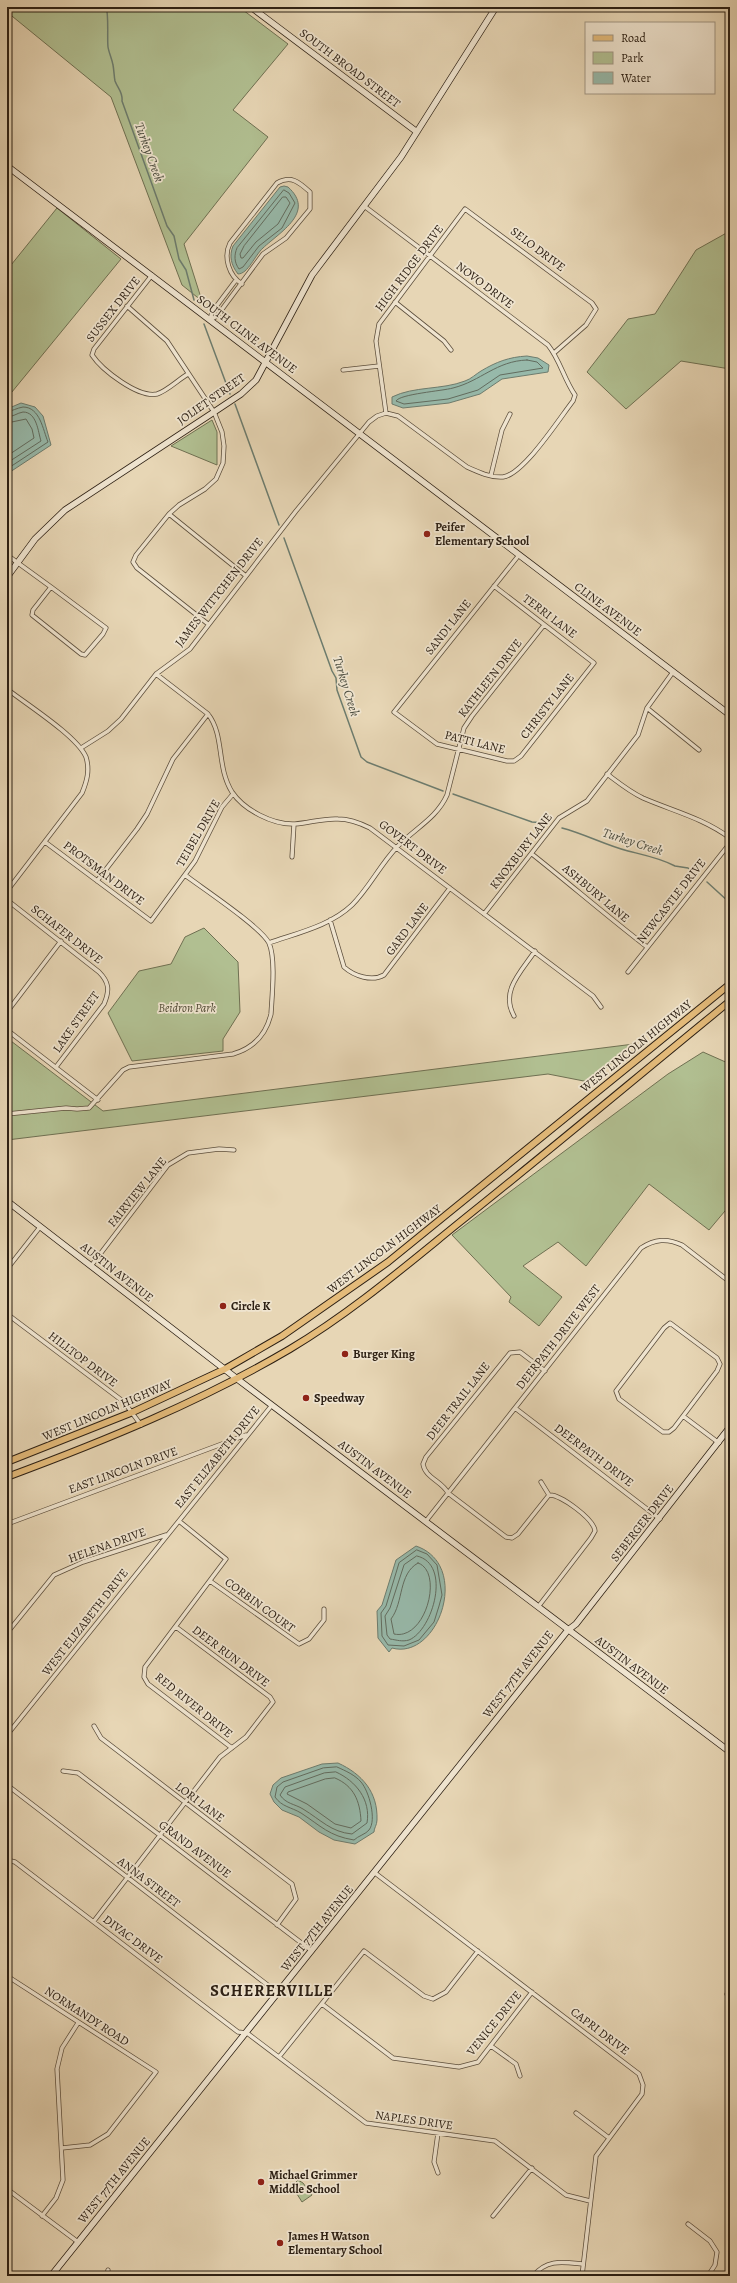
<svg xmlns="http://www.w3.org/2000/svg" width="737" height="2283" font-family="Alegreya,serif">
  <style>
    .green { fill: #b1bf91; stroke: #6f7052 }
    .water { fill: #97b9aa; stroke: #6d7c6e }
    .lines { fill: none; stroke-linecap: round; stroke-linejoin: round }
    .shore { stroke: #626c5f; stroke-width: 1 }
    .stream { stroke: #6d7c6e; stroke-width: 1.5 }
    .street-casing { stroke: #5c4e3c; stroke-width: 5 }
    .secondary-casing { stroke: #2d2014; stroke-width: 7 }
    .primary-casing { stroke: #2d2014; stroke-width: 8 }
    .street { stroke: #efe4cf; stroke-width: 3.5 }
    .secondary { stroke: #efe4cf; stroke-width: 5.5 }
    .primary { stroke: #e4bb7a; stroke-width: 6 }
    .poi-dot { fill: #8f2418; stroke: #efe4cf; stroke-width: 1.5 }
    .labels { text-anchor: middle; stroke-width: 3.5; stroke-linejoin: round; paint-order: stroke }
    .street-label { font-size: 12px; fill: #2d2014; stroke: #efe4cf }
    .poi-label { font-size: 12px; font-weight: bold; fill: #2d2014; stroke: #efe4cf; text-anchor: start }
    .park-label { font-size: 12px; font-style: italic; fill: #4e4833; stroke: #efe4cf }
    .water-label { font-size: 13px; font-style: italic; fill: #4d4e41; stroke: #efe4cf }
    .district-label { font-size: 16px; font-weight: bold; letter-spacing: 1px; fill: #2d2014; stroke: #efe4cf }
  </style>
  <rect width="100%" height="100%" fill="#e7d6b5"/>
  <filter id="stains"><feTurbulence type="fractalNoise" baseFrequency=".005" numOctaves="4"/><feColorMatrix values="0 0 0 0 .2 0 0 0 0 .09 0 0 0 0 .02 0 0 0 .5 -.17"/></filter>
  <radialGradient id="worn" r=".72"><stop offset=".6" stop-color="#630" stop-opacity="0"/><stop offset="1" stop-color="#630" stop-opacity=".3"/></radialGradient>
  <path class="green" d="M7,7H239L288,44L233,110L268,137L184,244L202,301L182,285L111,97L7,12Z
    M57,208L121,259L7,398V270Z
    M730,231V369L681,361L626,409L587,372L628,319L655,314L696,250Z
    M212,420L217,432V465L171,446Z
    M204,928L238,962L240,1012L223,1039V1051L132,1061L108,1013L139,971L171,964L185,937Z
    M7,1038L103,1111L634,1044L589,1082L548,1074L7,1140Z
    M703,1052L730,1064V1205L709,1230L649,1184L586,1266L558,1242L523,1266L562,1297L539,1326L509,1302L511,1297L452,1235L668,1074Z
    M298,2180L303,2183L312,2195L302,2202L297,2194L292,2191V2186Z"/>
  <path class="water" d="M284,186L288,187C316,212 280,232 263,248C255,255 248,274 238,274C231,265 229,256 233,246L280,187Z
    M527,356L538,358L549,365L548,372L502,379L480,394L449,403L403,408L392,404V397C414,386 442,390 465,381C471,379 476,374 481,371C496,362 509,357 527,356Z
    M21,403L35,407L43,416L51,445L7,474V409Z
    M416,1546C472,1565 438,1661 392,1648L389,1652L378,1638L377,1611L382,1605L396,1560Z
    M338,1763C362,1774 378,1792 377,1820C377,1825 374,1828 374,1832L355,1844L334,1840L319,1832L299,1817L282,1810L274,1802L270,1794L273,1785L281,1778L322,1764Z"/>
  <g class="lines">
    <path class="shore" d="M284,190L289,193L295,203L282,228L259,246L243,267L239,269C234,262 234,255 237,248Z
      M283,197H286L290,203L278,224L256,242L243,258H241L240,254L244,246Z
      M527,360L537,362L543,368L500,375L478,390L448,399L404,404L396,401C400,394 442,391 453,388C481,381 496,361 527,360Z
      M7,412C12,411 17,408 23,407C40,407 43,430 48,442L7,469
      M7,417C13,417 17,413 23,412C37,412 38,432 41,441L7,463
      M7,423L26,419L32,429L34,438L7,456
      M417,1550L427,1554L437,1565L442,1595L439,1606L434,1622L419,1640L404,1646L388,1645L382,1636L381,1613L386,1606L399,1563Z
      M417,1556C452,1564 433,1630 409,1640C402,1642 397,1640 390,1639L387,1635L385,1616L390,1608L404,1565Z
      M418,1563C444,1571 426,1641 394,1634L391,1619C404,1602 398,1574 418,1563Z
      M337,1767C346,1771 355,1775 361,1782C369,1791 377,1820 369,1830C366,1834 358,1836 354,1840C329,1836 321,1826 301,1813C291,1807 282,1807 275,1797L277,1787L283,1782L323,1768Z
      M336,1772C356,1781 371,1800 367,1823L352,1834C331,1832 321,1820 303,1809C295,1804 286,1804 280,1795L285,1787L324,1773Z
      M335,1778C354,1786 360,1801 361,1821L351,1828L335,1824L307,1804L287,1794L288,1792L325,1779Z"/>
    <path class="stream" d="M106,7C109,14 107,38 108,47C109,53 112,59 113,65C114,70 114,76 115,81C118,89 123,92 122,101L167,226L174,236L179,259L186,270L194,300
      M204,324L230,394
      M235,404L279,525
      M284,538L332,671L336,678L337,690L361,757L367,762L443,791
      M453,794L532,822L546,823
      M562,828C585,834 605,845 628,851C644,855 660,858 675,866L688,868L697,875
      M707,882L730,903"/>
    <g class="street-casing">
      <path id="street" d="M152,275L94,349L92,355C102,370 138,398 157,394C167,391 179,379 188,374
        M395,302L444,341L451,350
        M127,306L167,341L214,412L222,432L224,446L223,463L216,479L205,489L179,505L169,514L136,555L133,562L137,568L208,624
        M210,320L217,316L263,254L286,238L310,209V192C299,182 291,175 277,183L230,243C223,257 229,276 242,284
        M210,320L212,312L236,280
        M343,370L379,366
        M386,413L376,341L379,324L465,209L592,303L596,309L586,325L554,353
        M491,475L502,430L510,414
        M169,514L246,576
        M7,555L51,587
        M494,586L594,663L521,756L514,761H507L437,744L394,712L519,555
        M51,587L106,628L103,634L85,655L81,654L32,615L33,610Z
        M156,674L208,714C225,736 216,766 232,792C244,810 273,825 295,824C309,823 324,818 338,819C349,819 360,823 370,828L593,996L601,1007
        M7,689C26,704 77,736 86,757C90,770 87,781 82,793L7,891
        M647,708L699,750
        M81,748L108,731L121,719L156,674L190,649L296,511L369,422L377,416L386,413L398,416L467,467C478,472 491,478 503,477C524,474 559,419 573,401L575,395C564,379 560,360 548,345L364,206
        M607,774C619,783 630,792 643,798C673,811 703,818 730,838
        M45,842L151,921L195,861L222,807L233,794
        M532,854C571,885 608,917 647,947
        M292,857L294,824
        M97,881L137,829L147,814L173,759L208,714
        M7,900L99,972C109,982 110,990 104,1004L56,1067
        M484,914L559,818L587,801L638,735L647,708L673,672
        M330,920L344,967C354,976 372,982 384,975L450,888
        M269,943C297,933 330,926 352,905C369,888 380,865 397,847C414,829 437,818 447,795L464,728L472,716L544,625
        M628,972L730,843
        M7,1012L61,941
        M514,1016C500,991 521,972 535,951
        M7,1030L98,1100
        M7,1114L66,1108L77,1109L89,1108L123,1070L129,1067L233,1054C254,1048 266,1035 271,1014C272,996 276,959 269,943C261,927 202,888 185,875
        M91,1266L168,1165L188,1153L219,1149L234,1150
        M7,1269L40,1227
        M7,1314L124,1402L141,1425
        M670,1323L717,1358L720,1364L717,1371L674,1428L669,1432H663L619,1399L616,1391L664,1328Z
        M515,1408L660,1519
        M683,1416L719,1443
        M541,1482L549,1495
        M179,1521L226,1559L145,1667L144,1677L148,1684L232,1748
        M426,1521L641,1248C655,1239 667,1238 682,1245L730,1282
        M7,1524L246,1435
        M210,1581L299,1644L309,1639L324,1620V1609
        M538,1607L591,1538L595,1531C594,1519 560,1494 549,1495L518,1534L512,1538L506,1537L448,1493C442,1481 425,1478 423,1464L426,1457L510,1353L520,1352L545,1371
        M7,1633L54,1575L83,1562L166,1535
        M94,1726L101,1738L292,1884L296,1899L277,1925
        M7,1735L272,1405
        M63,1771L78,1773L312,1951
        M7,1785L278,1993
        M7,1860L15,1862L238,2032L247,2033L366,2123L495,2141L566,2195L590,2201
        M375,1873L639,2074L643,2085L642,2094L596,2156L582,2276
        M94,1921L220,1757L246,1737L273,1702L270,1697L176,1627
        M7,1976L156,2072L108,2134L90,2145L62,2148
        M727,1994L730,1987
        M322,2004L393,2058L459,2067L478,2062L532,1992
        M491,2046L516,2064L520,2076
        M279,2057L364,1951L424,1996L433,1999L446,1992L478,1951
        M576,2113L609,2138
        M438,2173L434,2162L438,2133
        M7,2189L78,2242
        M42,2216L56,2198L63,2180L57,2069L62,2048L78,2023
        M493,2216L532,2168
        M688,2224L710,2241L717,2252L715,2265L708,2276
        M107,2276L108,2270
        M447,2276H460
        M533,2276C547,2259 562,2262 582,2264"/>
    </g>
    <g class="secondary-casing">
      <path id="secondary" d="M251,7L417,132
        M7,166L730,715
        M7,577L35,539L65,510L214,412L241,394L256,380L312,275L401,157L496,7
        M7,1201L236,1378L730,1752
        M51,2276L568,1630L576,1624L730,1427"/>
    </g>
    <g class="primary-casing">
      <path id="primary" d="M7,1462L133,1412L225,1369L282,1336L388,1262L730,984
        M7,1477C104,1441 200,1402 290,1349C349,1314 402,1269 455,1226C548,1152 638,1076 730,1001"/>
    </g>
    <use href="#street" class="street"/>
    <use href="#secondary" class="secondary"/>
    <use href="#primary" class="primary"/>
  </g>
  <g class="poi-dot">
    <circle cx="427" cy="534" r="4"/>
    <circle cx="223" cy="1306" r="4"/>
    <circle cx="345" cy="1354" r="4"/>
    <circle cx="306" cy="1398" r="4"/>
    <circle cx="261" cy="2182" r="4"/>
    <circle cx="280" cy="2243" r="4"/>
  </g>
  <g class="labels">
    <g class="street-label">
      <text transform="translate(350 68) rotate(37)" y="4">SOUTH BROAD STREET</text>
      <text transform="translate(538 249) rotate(37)" y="4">SELO DRIVE</text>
      <text transform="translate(409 268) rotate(-53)" y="4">HIGH RIDGE DRIVE</text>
      <text transform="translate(485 285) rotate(37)" y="4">NOVO DRIVE</text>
      <text transform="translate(113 309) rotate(-52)" y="4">SUSSEX DRIVE</text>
      <text transform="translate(247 334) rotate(37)" y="4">SOUTH CLINE AVENUE</text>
      <text transform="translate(211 399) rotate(-35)" y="4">JOLIET STREET</text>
      <text transform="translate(219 592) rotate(-52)" y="4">JAMES WITTCHEN DRIVE</text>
      <text transform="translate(608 609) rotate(37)" y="4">CLINE AVENUE</text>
      <text transform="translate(550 616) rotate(37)" y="4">TERRI LANE</text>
      <text transform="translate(448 627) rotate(-52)" y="4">SANDI LANE</text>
      <text transform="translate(490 678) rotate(-52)" y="4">KATHLEEN DRIVE</text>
      <text transform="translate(547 706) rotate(-52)" y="4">CHRISTY LANE</text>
      <text transform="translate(475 742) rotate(14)" y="4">PATTI LANE</text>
      <text transform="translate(198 833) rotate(-60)" y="4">TEIBEL DRIVE</text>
      <text transform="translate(413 847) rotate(37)" y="4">GOVERT DRIVE</text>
      <text transform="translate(521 851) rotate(-52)" y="4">KNOXBURY LANE</text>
      <text transform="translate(104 873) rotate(37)" y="4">PROTSMAN DRIVE</text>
      <text transform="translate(596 893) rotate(40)" y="4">ASHBURY LANE</text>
      <text transform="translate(671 901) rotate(-52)" y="4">NEWCASTLE DRIVE</text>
      <text transform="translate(407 929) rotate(-53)" y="4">GARD LANE</text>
      <text transform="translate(67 934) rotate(38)" y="4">SCHAFER DRIVE</text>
      <text transform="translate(76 1022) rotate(-55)" y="4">LAKE STREET</text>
      <text transform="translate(636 1046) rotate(-39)" y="4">WEST LINCOLN HIGHWAY</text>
      <text transform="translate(137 1192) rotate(-51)" y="4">FAIRVIEW LANE</text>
      <text transform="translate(384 1249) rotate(-37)" y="4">WEST LINCOLN HIGHWAY</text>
      <text transform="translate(117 1272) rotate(38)" y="4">AUSTIN AVENUE</text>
      <text transform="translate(558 1337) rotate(-52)" y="4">DEERPATH DRIVE WEST</text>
      <text transform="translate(83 1359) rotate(37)" y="4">HILLTOP DRIVE</text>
      <text transform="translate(458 1401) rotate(-52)" y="4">DEER TRAIL LANE</text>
      <text transform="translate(107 1410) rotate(-23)" y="4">WEST LINCOLN HIGHWAY</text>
      <text transform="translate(594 1455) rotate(37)" y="4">DEERPATH DRIVE</text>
      <text transform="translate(217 1457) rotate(-51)" y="4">EAST ELIZABETH DRIVE</text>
      <text transform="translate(375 1469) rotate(37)" y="4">AUSTIN AVENUE</text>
      <text transform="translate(123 1470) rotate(-20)" y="4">EAST LINCOLN DRIVE</text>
      <text transform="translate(642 1523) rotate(-52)" y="4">SEBERGER DRIVE</text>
      <text transform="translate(107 1545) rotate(-20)" y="4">HELENA DRIVE</text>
      <text transform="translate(260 1605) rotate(36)" y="4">CORBIN COURT</text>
      <text transform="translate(85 1622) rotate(-52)" y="4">WEST ELIZABETH DRIVE</text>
      <text transform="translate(231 1656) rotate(37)" y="4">DEER RUN DRIVE</text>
      <text transform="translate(632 1665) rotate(37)" y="4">AUSTIN AVENUE</text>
      <text transform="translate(518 1674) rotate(-52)" y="4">WEST 77TH AVENUE</text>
      <text transform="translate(194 1705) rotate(39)" y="4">RED RIVER DRIVE</text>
      <text transform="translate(200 1802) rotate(37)" y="4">LORI LANE</text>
      <text transform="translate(195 1849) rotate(37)" y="4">GRAND AVENUE</text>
      <text transform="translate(149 1882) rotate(37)" y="4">ANNA STREET</text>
      <text transform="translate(317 1928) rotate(-51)" y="4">WEST 77TH AVENUE</text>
      <text transform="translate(133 1939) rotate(37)" y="4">DIVAC DRIVE</text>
      <text transform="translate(87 2016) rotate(33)" y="4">NORMANDY ROAD</text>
      <text transform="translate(494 2023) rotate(-51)" y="4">VENICE DRIVE</text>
      <text transform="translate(600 2031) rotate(37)" y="4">CAPRI DRIVE</text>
      <text transform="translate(414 2120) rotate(8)" y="4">NAPLES DRIVE</text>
      <text transform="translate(114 2180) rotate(-51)" y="4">WEST 77TH AVENUE</text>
    </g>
    <g class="poi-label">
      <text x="435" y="531">Peifer<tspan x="435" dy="14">Elementary School</tspan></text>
      <text x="231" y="1310">Circle K</text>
      <text x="353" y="1358">Burger King</text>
      <text x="314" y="1402">Speedway</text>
      <text x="269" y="2179">Michael Grimmer<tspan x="269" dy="14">Middle School</tspan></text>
      <text x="288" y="2240">James H Watson<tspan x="288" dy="14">Elementary School</tspan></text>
    </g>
    <g class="park-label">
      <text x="187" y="1012">Beidron Park</text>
    </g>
    <g class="water-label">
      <text transform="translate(150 152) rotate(70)" y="5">Turkey Creek</text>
      <text transform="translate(347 686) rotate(73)" y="5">Turkey Creek</text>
      <text transform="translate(633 841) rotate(18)" y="5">Turkey Creek</text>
    </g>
    <g class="district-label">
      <text x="272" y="1996">SCHERERVILLE</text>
    </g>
  </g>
  <rect width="737" height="2283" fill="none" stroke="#e7d6b5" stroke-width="24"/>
  <rect x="8" y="8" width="721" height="2267" fill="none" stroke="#2d2014" stroke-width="2"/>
  <rect x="12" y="12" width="713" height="2259" fill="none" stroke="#2d2014"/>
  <rect x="585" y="22" width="130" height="72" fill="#efe4cf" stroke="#a19684"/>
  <rect x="593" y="35" width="20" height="6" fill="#e4bb7a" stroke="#a19684"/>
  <text x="621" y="42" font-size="12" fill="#2d2014">Road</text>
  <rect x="593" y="52" width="20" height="12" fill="#b1bf91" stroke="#a19684"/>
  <text x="621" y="62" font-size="12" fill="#2d2014">Park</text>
  <rect x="593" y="72" width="20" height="12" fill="#97b9aa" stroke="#a19684"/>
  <text x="621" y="82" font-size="12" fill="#2d2014">Water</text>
  <rect width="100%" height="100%" filter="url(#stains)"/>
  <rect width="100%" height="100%" fill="url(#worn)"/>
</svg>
